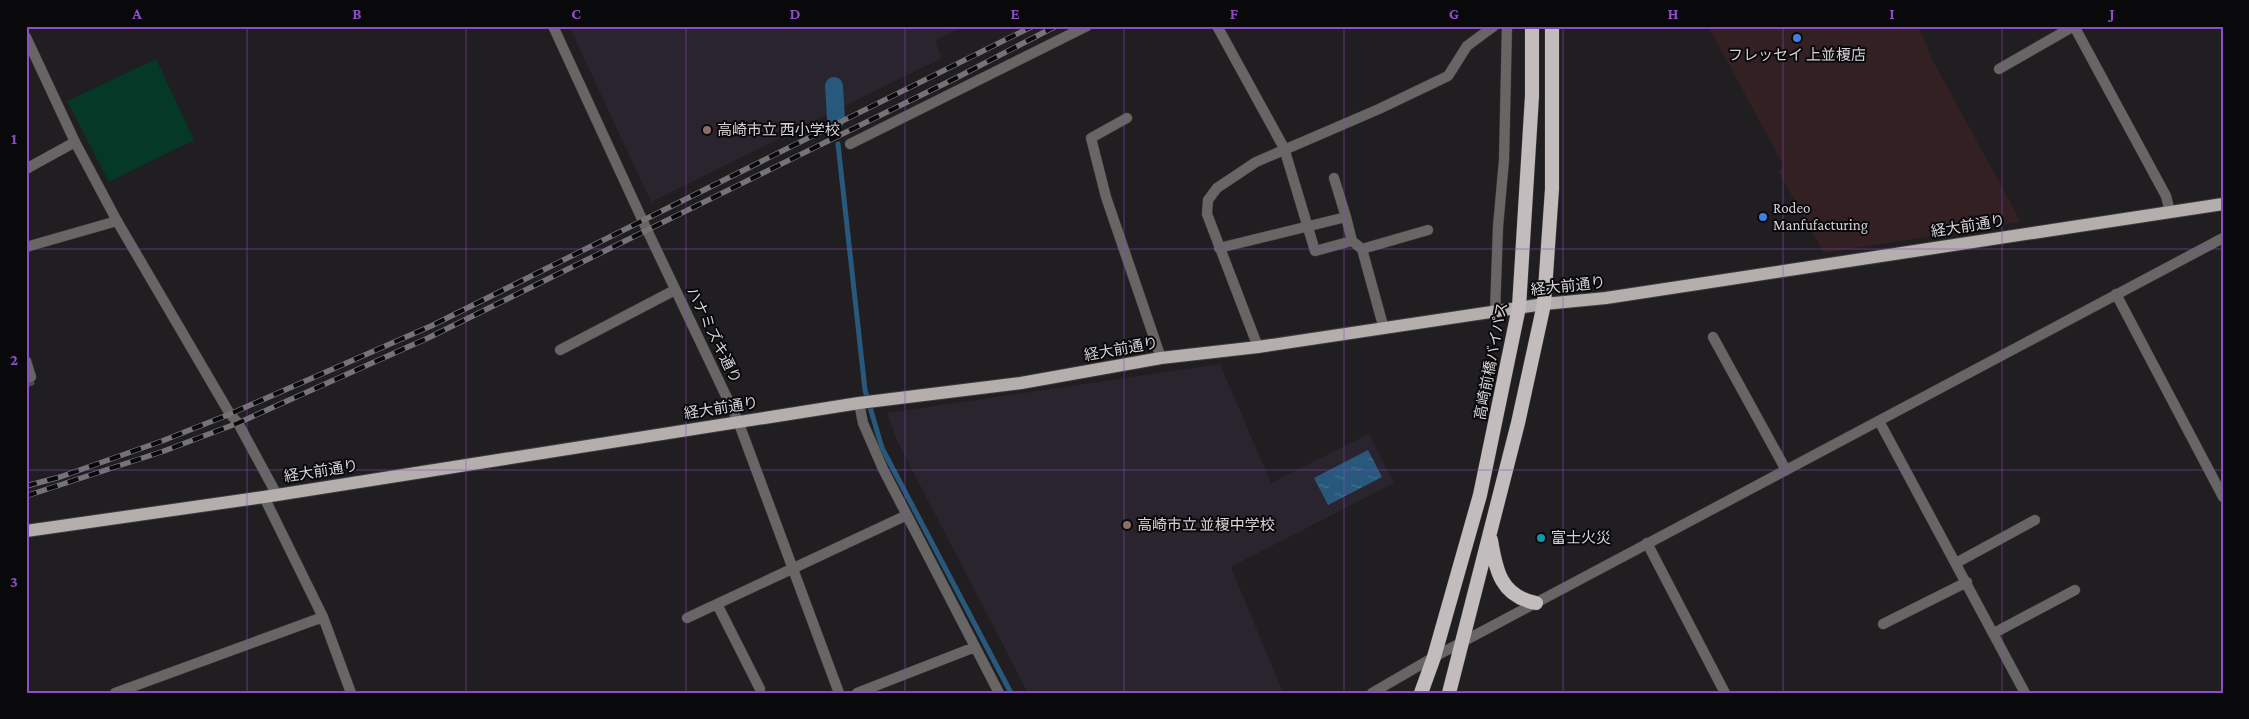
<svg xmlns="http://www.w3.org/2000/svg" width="2249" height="719" font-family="'Crimson Pro','Noto Sans JP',serif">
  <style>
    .commercial { fill: #332023 }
    .built { fill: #29242d }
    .green { fill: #053826 }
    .water { fill: url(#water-ripples) }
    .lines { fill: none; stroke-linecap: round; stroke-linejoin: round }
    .stream { stroke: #28597c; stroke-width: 5 }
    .canal { stroke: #28597c; stroke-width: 18 }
    .minor-casing { stroke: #3d3b3e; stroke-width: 11 }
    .tertiary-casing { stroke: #3d3b3e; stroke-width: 11 }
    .primary-casing { stroke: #3d3b3e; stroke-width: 14 }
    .trunk-casing { stroke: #3d3b3e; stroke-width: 15 }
    .minor { stroke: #686665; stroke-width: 10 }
    .tertiary { stroke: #686665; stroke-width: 10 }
    .primary { stroke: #b4aead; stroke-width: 12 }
    .trunk { stroke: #c3bcbc; stroke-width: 14 }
    .rail-casing { stroke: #757376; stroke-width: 5.5 }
    .rail { stroke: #09080a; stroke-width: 4; stroke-dasharray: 11; stroke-linecap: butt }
    .grid { fill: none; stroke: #8d4dc4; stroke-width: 1; stroke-opacity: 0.55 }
    .shop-dot { fill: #3f7fe0; stroke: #09080a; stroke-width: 2 }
    .education-dot { fill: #8d6e63; stroke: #09080a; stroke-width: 2 }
    .culture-dot { fill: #0f9aa8; stroke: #09080a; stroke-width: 2 }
    .labels { text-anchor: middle; stroke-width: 4; stroke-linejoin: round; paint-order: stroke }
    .poi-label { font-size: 15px; fill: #d5d3d6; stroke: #09080a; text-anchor: start }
    .street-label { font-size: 15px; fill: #d5d3d6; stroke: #09080a }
    .neatline { fill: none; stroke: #8d4dc4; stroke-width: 2 }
    .grid-label { font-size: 16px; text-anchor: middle; font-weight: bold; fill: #8d4dc4 }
  </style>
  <defs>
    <pattern id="water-ripples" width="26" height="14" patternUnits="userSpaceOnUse" patternTransform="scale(1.25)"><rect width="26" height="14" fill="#28597c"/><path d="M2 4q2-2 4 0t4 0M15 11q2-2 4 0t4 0" fill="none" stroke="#46708e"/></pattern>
  </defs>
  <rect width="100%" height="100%" fill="#201e21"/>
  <path class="commercial" d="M1708,26H1918L1933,61L2021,222L1824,253L1778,171L1784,166Z"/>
  <path class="built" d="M569,26H963L935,41L942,58L651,202Z
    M1220,364L1271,483L1369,434L1394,483L1231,567L1283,693H1028L897,441L887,413Z"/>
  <path class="green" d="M156,59L194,140L109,182L67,101Z"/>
  <path class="water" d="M1368,450L1382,477L1328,505L1314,478Z"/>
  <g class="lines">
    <path class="stream" d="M838,144L865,390L882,448L1011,693
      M26,385L32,383"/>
    <path class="canal" d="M834,86L836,119"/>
    <g class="minor-casing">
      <path id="minor" d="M1217,26L1284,148L1315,251L1352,241L1362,249L1384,329
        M1999,69L2074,26L2166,196L2170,212
        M1127,118L1091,138L1106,197L1161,358
        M850,144L1087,26
        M26,169L75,142
        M1334,178L1346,217
        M26,247L117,221
        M1219,248L1346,217L1352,241
        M1362,249L1428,230
        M1495,312L1498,227L1504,160L1507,26
        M1713,337L1786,470
        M1258,347L1207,214L1208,200L1217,188L1256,162L1379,109L1448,76L1467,46L1494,26
        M560,350L675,290
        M26,361L31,377L26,378
        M859,403L863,423L883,469L999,693
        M1879,421L2025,693
        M264,497L323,617L351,693
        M1647,543L1725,693
        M1956,563L2035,520
        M717,604L760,689
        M687,618L907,515
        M1883,624L1967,582
        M1994,633L2075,590
        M115,693L323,617
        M857,693L975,647"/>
    </g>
    <g class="tertiary-casing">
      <path id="tertiary" d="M553,26L647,230L738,421L839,693
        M26,37L75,142L117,221L230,414L238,423L277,495
        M2116,294L2223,497
        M1372,693L1434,657L2223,238"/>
    </g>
    <g class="primary-casing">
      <path id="primary" d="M26,531L264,497L859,403L1021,383L1161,358L1258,347L1544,304L1606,298L2223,204"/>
    </g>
    <g class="trunk-casing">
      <path id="trunk" d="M1491,540C1496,571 1501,596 1536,603
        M1421,693L1434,657L1480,495L1519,307L1532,96V26
        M1449,693L1518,423L1544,304L1552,189V26"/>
    </g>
    <use href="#minor" class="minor"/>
    <use href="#tertiary" class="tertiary"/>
    <use href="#primary" class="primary"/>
    <use href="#trunk" class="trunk"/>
    <g class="rail-casing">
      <path id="rail" d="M26,486L60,477L162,441L230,414L431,326L1033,26
        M26,496L164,451L238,423L428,338L956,78L1056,26"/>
    </g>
    <use href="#rail" class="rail"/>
  </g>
  <path class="grid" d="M247,26V693M466,26V693M686,26V693M905,26V693M1124,26V693M1344,26V693M1563,26V693M1783,26V693M2002,26V693M26,249H2223M26,470H2223"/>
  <g class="shop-dot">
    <circle cx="1797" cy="38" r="5"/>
    <circle cx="1763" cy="217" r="5"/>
  </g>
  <g class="education-dot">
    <circle cx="707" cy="130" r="5"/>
    <circle cx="1127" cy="525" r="5"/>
  </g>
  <circle class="culture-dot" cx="1541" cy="538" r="5"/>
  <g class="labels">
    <g class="poi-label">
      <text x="1797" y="60" text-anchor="middle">フレッセイ 上並榎店</text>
      <text x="717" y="135">高崎市立 西小学校</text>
      <text x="1773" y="213">Rodeo<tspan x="1773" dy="17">Manfufacturing</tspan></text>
      <text x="1137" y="530">高崎市立 並榎中学校</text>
      <text x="1551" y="543">富士火災</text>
    </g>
    <g class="street-label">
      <text transform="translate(1968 226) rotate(-9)" y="5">経大前通り</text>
      <text transform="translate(1568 286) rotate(-6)" y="5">経大前通り</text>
      <text transform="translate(714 335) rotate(64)" y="5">ハナミズキ通り</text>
      <text transform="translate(1121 349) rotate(-10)" y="5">経大前通り</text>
      <text transform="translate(1491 361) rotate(-79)" y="5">高崎前橋バイパス</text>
      <text transform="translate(721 408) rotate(-9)" y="5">経大前通り</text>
      <text transform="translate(321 471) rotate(-9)" y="5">経大前通り</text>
    </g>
  </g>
  <rect width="2249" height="719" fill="none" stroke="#09080a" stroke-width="55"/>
  <rect x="28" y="28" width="2194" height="664" class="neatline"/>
  <g class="grid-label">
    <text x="137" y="19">A</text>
    <text x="357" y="19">B</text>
    <text x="576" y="19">C</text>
    <text x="795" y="19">D</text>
    <text x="1015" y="19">E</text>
    <text x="1234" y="19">F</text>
    <text x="1454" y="19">G</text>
    <text x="1673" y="19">H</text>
    <text x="1892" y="19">I</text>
    <text x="2112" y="19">J</text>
    <text x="14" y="144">1</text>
    <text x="14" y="365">2</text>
    <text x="14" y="587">3</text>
  </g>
</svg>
